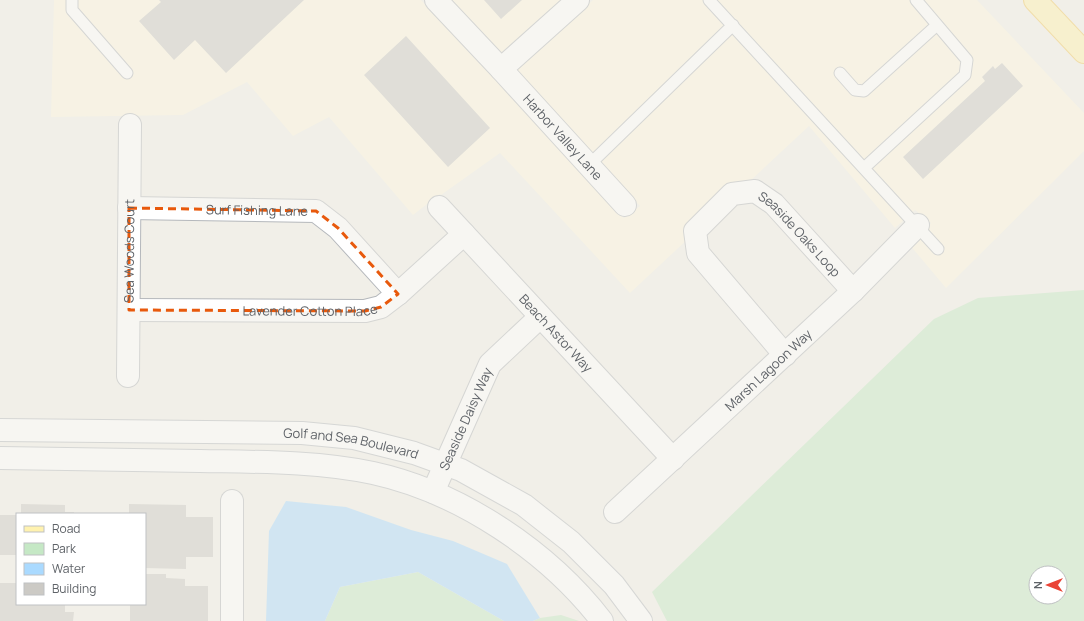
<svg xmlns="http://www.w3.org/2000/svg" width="1084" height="621" font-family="Manrope,sans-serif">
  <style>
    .commercial { fill: #fef7e0 }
    .green { fill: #c5e8c5; fill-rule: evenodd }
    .water { fill: #aadaff }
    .building { fill: #cccac5 }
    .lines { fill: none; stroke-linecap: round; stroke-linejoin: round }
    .lane-casing { stroke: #b5b8bc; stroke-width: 13 }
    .street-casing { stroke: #b5b8bc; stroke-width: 24 }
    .secondary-casing { stroke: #b6babf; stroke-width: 24 }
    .primary-casing { stroke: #f2c960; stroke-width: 24 }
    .lane { stroke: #fff; stroke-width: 11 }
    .street { stroke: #fff; stroke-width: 22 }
    .secondary { stroke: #fff; stroke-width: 22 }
    .primary { stroke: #fff2af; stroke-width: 22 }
    .marked { fill: none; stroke: #e8590c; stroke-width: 3; stroke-dasharray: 8 5; stroke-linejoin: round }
    .labels { text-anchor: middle; stroke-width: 3; stroke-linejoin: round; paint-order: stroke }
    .street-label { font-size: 13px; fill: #5f6368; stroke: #fff }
  </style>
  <rect width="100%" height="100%" fill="#f1efe8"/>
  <path class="commercial" d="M54,0H421L624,218L640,206L516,70L593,0H977L1084,113V151L946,288L909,244L931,223L915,210L895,228L809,126L630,293L500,153L441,195L440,194L413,215L329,117L293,136L247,82L183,115L51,117Z
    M450,0H563L502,55Z"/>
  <path class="green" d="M1084,290V621H667L652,592L934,319L978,298ZM1036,573H1060V597H1036Z
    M418,572L504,621H325L340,587Z
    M561,615L579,621H533L540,618Z"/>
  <path class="water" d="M286,501L346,507L411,530L453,541L507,564L540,618L533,621H504L418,572L340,587L325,621H266L269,531Z"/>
  <path class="building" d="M159,0H304L226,73L195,40L174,60L139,21L161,2Z
    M484,0H522L501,19Z
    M406,36L490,128L448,167L364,75Z
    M1002,63L1023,86L923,179L903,157L985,81L982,77L993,66L995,69Z
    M21,504L65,505V512H74V514H21Z
    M129,504L186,505V517H213V557H186V569L145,568V514H129Z
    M0,515H17V555H0Z
    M145,574H166V578L185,579V586H208V621H130V604H145Z
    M0,583H17V604H65V612H74L73,621H0Z"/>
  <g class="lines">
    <g class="lane-casing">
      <path id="lane" d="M72,0V10L127,73
        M709,0L938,249
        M840,73L855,90L864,91L937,25
        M589,165L733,25
        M864,168L965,75L967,60L916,0"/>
    </g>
    <g class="street-casing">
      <g id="street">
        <path d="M436,0L501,69L578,0"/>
        <path id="s1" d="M501,69L625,205"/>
        <path id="s2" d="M439,207L673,459"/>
        <path id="s3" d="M129,208L316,211L338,228L398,294"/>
        <path id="s4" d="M129,310L365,311L381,307L398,294L464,234"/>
        <path id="s5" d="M785,355L698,253L695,231L732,194L755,191L774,204L853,291"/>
        <path id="s6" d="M128,376L130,125"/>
        <path id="s7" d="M433,492L490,364L540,317"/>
        <path id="s8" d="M615,512L853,291L918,225"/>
        <path d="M232,621V501"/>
      </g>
    </g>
    <g class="secondary-casing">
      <g id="secondary">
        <path id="s9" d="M0,430L302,433L354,438L414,453L461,470L524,505L571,542L614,585L641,621"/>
        <path d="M0,458C67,459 133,460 200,461C257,462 316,461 373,473C460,492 548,551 602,621"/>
      </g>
    </g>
    <g class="primary-casing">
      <path id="primary" d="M1035,0L1084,52"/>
    </g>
    <use href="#lane" class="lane"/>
    <use href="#street" class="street"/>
    <use href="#secondary" class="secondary"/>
    <use href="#primary" class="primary"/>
  </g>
  <path d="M0 0H1084V621H0ZM129,208L316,211L338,228L398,294L381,307L365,311L129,310Z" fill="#f1efe8" fill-opacity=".55" fill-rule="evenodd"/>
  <path class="marked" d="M129,208L316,211L338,228L398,294L381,307L365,311L129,310Z"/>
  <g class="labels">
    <g class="street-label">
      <text dy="5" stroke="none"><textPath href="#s1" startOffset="92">Harbor Valley Lane</textPath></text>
      <text dy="5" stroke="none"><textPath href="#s3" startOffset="128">Surf Fishing Lane</textPath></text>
      <text dy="5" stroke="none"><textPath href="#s5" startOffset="294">Seaside Oaks Loop</textPath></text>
      <text dy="5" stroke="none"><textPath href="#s6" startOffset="125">Sea Woods Court</textPath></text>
      <text dy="5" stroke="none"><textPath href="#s4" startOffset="181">Lavender Cotton Place</textPath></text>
      <text dy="5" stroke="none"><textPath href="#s2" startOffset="172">Beach Astor Way</textPath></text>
      <text dy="5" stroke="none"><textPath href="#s8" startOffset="209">Marsh Lagoon Way</textPath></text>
      <text dy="5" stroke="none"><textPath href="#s7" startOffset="80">Seaside Daisy Way</textPath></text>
      <text dy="5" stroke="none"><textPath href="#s9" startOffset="352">Golf and Sea Boulevard</textPath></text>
    </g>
  </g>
  <rect x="16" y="513" width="130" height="92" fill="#ffffff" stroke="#bfc1c3"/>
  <rect x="24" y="526" width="20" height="6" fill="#fff2af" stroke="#bfc1c3"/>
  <text x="52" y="533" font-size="12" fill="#5f6368">Road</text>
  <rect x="24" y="543" width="20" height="12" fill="#c5e8c5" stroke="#bfc1c3"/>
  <text x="52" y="553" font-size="12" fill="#5f6368">Park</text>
  <rect x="24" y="563" width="20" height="12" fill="#aadaff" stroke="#bfc1c3"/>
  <text x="52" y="573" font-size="12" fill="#5f6368">Water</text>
  <rect x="24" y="583" width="20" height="12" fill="#cccac5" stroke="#bfc1c3"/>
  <text x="52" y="593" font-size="12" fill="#5f6368">Building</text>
  <g transform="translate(1048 585) rotate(270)"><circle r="19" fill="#ffffff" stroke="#bfc1c3"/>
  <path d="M0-3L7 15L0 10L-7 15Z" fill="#ea4335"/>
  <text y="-6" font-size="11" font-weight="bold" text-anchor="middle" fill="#5f6368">N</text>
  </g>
</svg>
